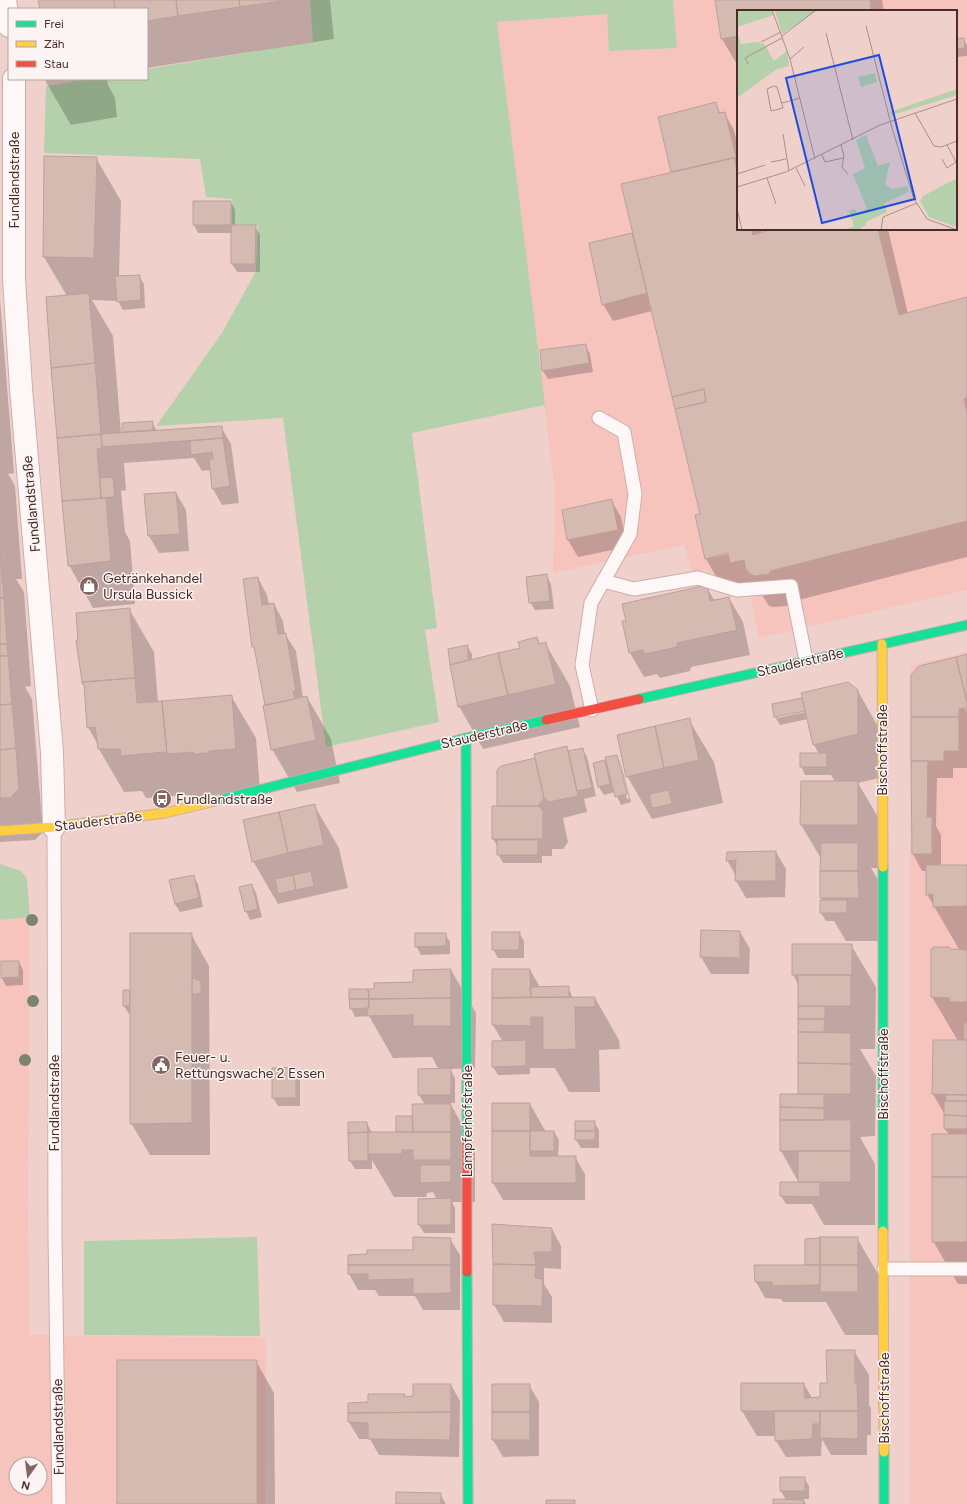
<svg xmlns="http://www.w3.org/2000/svg" width="967" height="1504" font-family="Figtree,sans-serif">
  <style>
    .built { fill: #f6c4bd; fill-rule: evenodd }
    .green { fill: #b5d1ab }
    .shadow { fill: #0003; fill-rule: evenodd }
    .building { fill: #d5bab2; stroke: #bba199 }
    .lines { fill: none; stroke-linecap: round; stroke-linejoin: round }
    .lane-casing { stroke: #caaeaa; stroke-width: 15 }
    .street-casing { stroke: #caaeaa; stroke-width: 24 }
    .fast-casing { stroke: #caaeaa; stroke-width: 11 }
    .slow-casing { stroke: #caaeaa; stroke-width: 11 }
    .jam-casing { stroke: #caaeaa; stroke-width: 11 }
    .lane { stroke: #fdf8f7; stroke-width: 13 }
    .street { stroke: #fdf8f7; stroke-width: 22 }
    .fast { stroke: #16e098; stroke-width: 9 }
    .slow { stroke: #ffcf43; stroke-width: 9 }
    .jam { stroke: #f24e42; stroke-width: 9 }
    .tree { fill: #7c8470 }
    .labels { text-anchor: middle; stroke-width: 3; stroke-linejoin: round; paint-order: stroke }
    .street-label { font-size: 14px; fill: #492d29; stroke: #fcf4f3 }
    .poi-label { font-size: 14px; fill: #492d29; stroke: #fcf4f3; text-anchor: start }
    .inset-road { fill: none; stroke: #ad8f8a; stroke-width: 1 }
    .view { fill: #1d4ed8; fill-opacity: 0.15; stroke: #1d4ed8; stroke-width: 2 }
    .inset-edge { fill: none; stroke: #492d29; stroke-width: 2 }
  </style>
  <rect width="100%" height="100%" fill="#f0d0cb"/>
  <path class="built" d="M673,0H967V590L759,638L749,589L705,570L692,572L684,545L553,573L555,492L497,22L607,14L610,51L677,48ZM738,11H956V229H738Z
    M967,652V1504H910V666Z
    M30,917L28,1181L29,1335L266,1338L265,1504H0V920ZM16,1464H40V1488H16Z"/>
  <path class="green" d="M310,0H673L677,48L609,51L607,14L497,22L545,405L412,433L437,628L425,630L439,722L326,747L283,418L156,426L222,333L256,271L258,226L232,224V199L206,197L200,159L44,153L46,86L88,79H147V69L313,42Z
    M0,864L21,871L27,879L30,917L0,920Z
    M257,1237L260,1336L84,1335V1241Z"/>
  <path class="shadow" d="M41,0H330L334,39L147,68V9H41Z
    M716,0H882L884,11H738V66L722,39Z
    M963,39L967,45V56L956,57V40Z
    M46,79H107L108,85L115,98L117,117L71,125L46,82Z
    M715,103L721,114L724,113L734,130L738,146V229H761L762,233L768,232L767,229H888L908,314L967,298V557L787,603L788,605L786,606L774,607L769,606L760,592L724,590L706,559L701,515L652,311L613,321L603,304L590,244L634,234L672,173L659,118ZM733,551V553L715,557V555Z
    M96,158L121,201L119,277L139,276L144,284L145,308L123,310L118,301L92,300L113,336L121,433L152,422L157,431L221,427L231,444L239,503L222,505L213,489L211,470L202,471L194,458L124,463L126,490L121,491L125,532L130,541L135,604L93,608L69,565L47,297L67,296L44,257Z
    M194,202H231L235,210V226H255L260,235V272H237L232,264V233H198L194,225Z
    M0,299L14,473L8,474L15,486L22,579H16L24,592L31,686L25,687L32,699L43,832L35,840L0,842Z
    M585,345L590,354L593,372L548,379L543,371L541,351Z
    M176,493L186,510L189,551L159,553L149,536L145,495Z
    M611,500L621,517L627,547L578,557L568,540L563,511Z
    M546,575L551,584L554,609L535,610L530,602Z
    M258,578L267,595L269,605L274,604L283,621L285,634L296,651L303,698L307,697L331,739L340,783L297,792L272,749L256,652L253,647L244,580Z
    M706,587L715,601L729,598L743,622L750,655L691,667L690,671L660,678L657,674L644,677L630,653Z
    M129,609L154,652L158,702L231,696L256,738L260,791L191,797L189,795L146,798L142,791L124,792L99,749L98,745L88,727L85,687L83,683Z
    M537,638L540,644L545,643L570,686L580,727L483,749L459,706L450,650L467,646L472,654V661L521,649Z
    M967,655V768H953V778H937L936,826L941,835V866H967V1284H958L933,1241L949,1135L945,1129V1115L933,1094L934,1041H958L932,997L950,950L960,951L927,894V871H922L913,854L912,717Z
    M848,683L858,691L882,734L883,777L858,783L882,824V868H871L882,887L883,941H846L834,921H826L821,913V901H823L821,898L822,860L801,825L802,782H835L831,775H805L801,766V754H819L814,745L808,719L780,725L775,717L773,704L801,699L803,703L802,694ZM809,709L810,711L777,718V716Z
    M689,720L714,762L723,803L652,819L627,776Z
    M566,747L569,752L582,749L587,757L596,796L584,799L587,812L563,818L568,842L563,849H552V856H542V863H503L498,854V847L493,839V807H498L536,759Z
    M617,756L621,764L631,802L621,805L615,792L604,795L599,787L605,761L608,768ZM618,763H620L629,799H627Z
    M314,805L339,848L348,888L278,904L253,861Z
    M776,852L786,869L785,897L746,898L736,881V876L727,860Z
    M193,876L198,884L203,907L180,912L175,904Z
    M252,885L256,893L262,917L250,920L246,911Z
    M740,932L750,949L749,974H711L701,957Z
    M519,933L524,941V958H498L493,949Z
    M191,934L209,966L210,1155H150L131,1123V1014H129L124,1006L129,991Z
    M445,934L450,942V954L421,955L416,946Z
    M851,945L876,987L875,1049H860L876,1076L875,1136L860,1137L875,1164V1225H824L812,1204H786L781,1196L799,1183L781,1151V1095H799V986L793,975Z
    M19,962L23,970V985L6,986L2,978Z
    M451,970L476,1013L475,1068L450,1069L455,1078V1103H450L475,1148V1202H452L455,1208V1233H424L419,1225L437,1200L433,1192L427,1193L426,1197H394L372,1160V1169H355L350,1161L349,1123H367L372,1133H397L412,1117L414,1121L425,1105L419,1095L439,1070L432,1057L393,1058L369,1016L355,1017L351,1008L375,990L414,983Z
    M493,970H530L540,987H568L573,998H595L619,1040L620,1049L599,1050L600,1092H569L555,1068H530V1074L498,1075L493,1067L503,1042L493,1025Z
    M296,1068L300,1076V1106H278L273,1098Z
    M530,1104L546,1132H554L559,1140L558,1157H575L585,1174V1200H503L493,1183V1132Z
    M576,1122H594L599,1130V1148H581L576,1140Z
    M552,1229L561,1246V1269L544,1268V1284L552,1297V1323L504,1322L494,1305Z
    M857,1238L882,1281V1335H845L826,1302H783L781,1299L765,1298L756,1282L807,1266Z
    M450,1239L460,1255V1310H423L415,1296H379L375,1290H358L349,1274Z
    M854,1351L869,1375V1405L871,1408V1435H867V1455H831L822,1439L821,1456L786,1457L776,1441V1436H757L742,1411L804,1384L812,1398H821L828,1384Z
    M256,1361L274,1393L275,1504H118Z
    M451,1385L460,1401L459,1457L379,1455L370,1439H359L349,1422V1404L369,1403L404,1395L406,1398L414,1397Z
    M529,1385L539,1402V1456L503,1457L493,1440Z
    M781,1478H804L809,1486V1499H803L806,1504H774L786,1500L781,1491Z
    M440,1494L446,1504H397Z"/>
  <path class="building" d="M39,0H114L115,9H40L38,1Z
    M114,0H176L178,16L147,21V9H115Z
    M176,0H239L240,7L178,16Z
    M239,0H287L240,7Z
    M715,0H870L871,11H738V36L721,39Z
    M964,38L965,48L956,49V39Z
    M716,102L719,113L725,112L736,157L671,172L658,117Z
    M44,156L97,157L94,258L43,257Z
    M734,158L738,175V229H751L753,235L766,231V229H878L899,315L967,297V398L964,399L967,414V521L770,571V573L767,575L766,574L755,576L750,574L746,569L744,560L730,563L728,553L705,559L695,515L700,514L675,409L706,402L704,389L672,397L621,184Z
    M193,201H231V225H193Z
    M231,225H256L255,264H231Z
    M632,233L647,293L602,305L589,243Z
    M140,275L141,300L117,302L115,276Z
    M89,293L95,363L51,368L46,297Z
    M586,344L589,363L542,371L540,350Z
    M95,363L101,434L57,438L51,368Z
    M704,389L706,402L675,409L672,397Z
    M153,421V430L122,432V423Z
    M222,426L223,438L102,447L101,434Z
    M101,434L102,448L97,449L101,498L62,501L57,438Z
    M223,438L230,486L212,489L209,459H213L212,452L191,455L190,441Z
    M113,477L115,497L101,498L100,478Z
    M176,492L180,534L148,536L144,494Z
    M106,498L111,561L68,566L62,501Z
    M612,499L618,530L567,540L562,510Z
    M0,553L4,598H0Z
    M547,574L550,601L529,603L526,577Z
    M258,577L262,605L274,603L278,634L286,633L296,691H293L295,699L265,705L254,647H252L243,579Z
    M707,585L710,601L729,597L737,630L677,643V647L645,654L642,650L629,653L622,621H626L622,604Z
    M0,598H4L7,644H0Z
    M130,608L135,678L82,682L76,640H78L76,613Z
    M537,637L539,644L546,642L556,684L508,695L498,653L520,648L518,642Z
    M0,644H7L8,656H0Z
    M468,645V660L450,665L448,649Z
    M498,653L508,695L458,707L450,665Z
    M967,654V702L956,657Z
    M0,656H8L12,704L0,705Z
    M956,657L967,702V712H966L964,708L959,709V717H911V675L919,666Z
    M135,678L137,703L162,701L167,754H165V752L121,756L120,749H98L95,727L87,728L84,684H82V682Z
    M848,682L858,690V734L813,745L801,693Z
    M232,695L236,749L209,751V753L193,754V752L167,754L162,701Z
    M307,696L316,740L271,750L263,706Z
    M802,698L805,711L774,717L772,704Z
    M12,704L16,748L0,750V705Z
    M911,717H959V751H944V761H911Z
    M690,718L699,760L664,768L655,726Z
    M655,726L664,768L626,777L617,735Z
    M567,746L578,796L549,802L544,798L534,754Z
    M16,748L19,789L10,798H0V750Z
    M583,748L592,788L577,791L568,751Z
    M800,753H827V767H800Z
    M617,755L627,794L615,797L605,757Z
    M535,758L544,798L538,806H497V770L501,766Z
    M605,760L610,784L598,787L593,763Z
    M911,761H928L927,817H932V854H912Z
    M801,781H858V825H800Z
    M669,790L672,804L652,808L649,794Z
    M315,804L324,845L288,853L279,812Z
    M492,806H538L543,810V839H492Z
    M279,812L288,853L252,862L243,820Z
    M497,840H538V855H497Z
    M821,843H858V871H820Z
    M776,851V881H735L736,860L726,861L727,852Z
    M926,865H967V906L933,907V894L926,895Z
    M311,871L314,886L296,890L293,875Z
    M820,871H858L859,898H820Z
    M194,875L199,898L175,904L169,880Z
    M293,875L296,890L278,894L275,879Z
    M252,884L258,909L245,912L239,887Z
    M820,900H847V913H820Z
    M701,930L740,931V958L700,957Z
    M492,932H520L519,950H492Z
    M130,933H192V1123L130,1124Z
    M415,933H446V946L415,947Z
    M792,944H852V975H792Z
    M933,947H949L950,949L967,950V1002H950L949,998L931,997V949H933Z
    M1,961H19V977L1,978Z
    M451,969V998L369,999L368,989H374V983L413,982V970Z
    M492,969H530L531,997L492,998Z
    M798,975H851V1006H798Z
    M192,978L201,981V993L192,995Z
    M569,986V997H531L530,987Z
    M349,989H368L369,999H349Z
    M123,990H130V1006H123Z
    M595,997V1007H575L576,1049L543,1050V1017H531V1026L492,1025V998Z
    M451,998V1026H413V1015L367,1016L369,999Z
    M349,999H369V1008L350,1009Z
    M798,1006H825V1019H798Z
    M798,1019H825L824,1032H798Z
    M964,1023H967V1040H964Z
    M798,1032L851,1033V1064L798,1063Z
    M526,1040V1066L492,1067V1041Z
    M933,1040H967V1095L932,1094Z
    M798,1063L851,1064V1094H798Z
    M296,1067V1098H272V1068Z
    M451,1068V1095H418V1069Z
    M780,1094H824V1108L780,1107Z
    M946,1095H967V1101H946Z
    M944,1101H967V1116L944,1115Z
    M492,1103H530V1131H492Z
    M412,1104H451V1132H413Z
    M780,1107L824,1108V1120H780Z
    M944,1115L967,1116V1129H944Z
    M396,1116H412L413,1132H396Z
    M780,1120H851V1151H780Z
    M575,1121H595V1131H575Z
    M348,1122H367L368,1132L348,1133Z
    M492,1131H530V1156H576V1183H492Z
    M530,1131H554V1151H530Z
    M575,1131H595V1140H575Z
    M368,1132V1161H349L348,1133Z
    M368,1132H451V1160H413V1150H402V1154H368Z
    M932,1134H967V1177H932Z
    M798,1151H851V1182H798Z
    M420,1165H451V1182L420,1183Z
    M932,1177H967V1242H932Z
    M780,1182H820V1197L780,1196Z
    M451,1198V1225H418V1199Z
    M492,1224L552,1228V1252H534L536,1265L493,1264Z
    M413,1237L451,1238V1265H348V1255L367,1254V1250H413Z
    M819,1237H820V1265H805V1239L819,1238Z
    M820,1237H858V1265H820Z
    M493,1264L536,1265L535,1278L543,1279L542,1306L493,1305Z
    M348,1265H451V1293L413,1294V1279L368,1280V1274H348Z
    M754,1265H820V1285L772,1286V1282H755Z
    M820,1265H858V1292H820Z
    M826,1350H855V1383H857L858,1411H741V1383H804L805,1398L820,1397V1383H827Z
    M117,1360H257V1504H117Z
    M413,1384H451V1412L348,1413V1403L368,1402V1394H405L404,1397L413,1396Z
    M492,1384H530V1412H492Z
    M774,1411H820V1424H813L812,1439L775,1441Z
    M820,1411H858V1439L820,1438Z
    M451,1412L450,1440L368,1439V1423L348,1422V1413Z
    M492,1412H530V1440H492Z
    M780,1477H805V1491H780Z
    M396,1492L441,1493V1504H396Z
    M773,1499L804,1500V1504H773Z
    M546,1500H575V1504H546Z"/>
  <g class="lines">
    <g class="lane-casing">
      <path id="lane" d="M603,581L634,589L698,578L737,590L791,586L806,660
        M592,710L582,665L591,603L630,534L635,494L624,432L599,418
        M54,827L55,1235L59,1504
        M884,1269H967"/>
    </g>
    <g class="street-casing">
      <path id="street" d="M5,0L9,26
        M14,79V279L21,388L52,752L54,827"/>
    </g>
    <g class="fast-casing">
      <path id="fast" d="M639,699L967,625
        M466,738L467,1144
        M215,801L466,738L546,720
        M883,867V1231
        M467,1272L468,1504
        M884,1452V1504"/>
    </g>
    <g class="slow-casing">
      <path id="slow" d="M882,644L883,867
        M0,831L54,827L165,813L215,801
        M883,1231L884,1452"/>
    </g>
    <g class="jam-casing">
      <path id="jam" d="M546,720L639,699
        M467,1144V1272"/>
    </g>
    <use href="#lane" class="lane"/>
    <use href="#street" class="street"/>
    <use href="#fast" class="fast"/>
    <use href="#slow" class="slow"/>
    <use href="#jam" class="jam"/>
  </g>
  <g class="tree">
    <circle cx="32" cy="920" r="6"/>
    <circle cx="33" cy="1001" r="6"/>
    <circle cx="25" cy="1060" r="6"/>
  </g>
  <defs>
    <g id="shop-disc" transform="scale(1)"><circle r="9.5" fill="#836662" stroke="#fcf4f3"/><path d="M-5-2.5h2.3a2.7 3.5 0 0 1 5.4 0H5L5.5 6h-11ZM-1.5-2.5h3a1.5 2.3 0 0 0-3 0Z" fill="#fff"/></g>
    <g id="bus-disc" transform="scale(1)"><circle r="9.5" fill="#836662" stroke="#fcf4f3"/><path d="M-5-6H5V4H4V6H2V4H-2V6H-4V4H-5ZM-3.5-4V0h7V-4ZM-3.5 1.2v1.5H-2V1.2ZM2 1.2v1.5H3.5V1.2Z" fill="#fff"/></g>
    <g id="civic-disc" transform="scale(1)"><circle r="9.5" fill="#836662" stroke="#fcf4f3"/><path d="M-.6-6.5H3V-4.5H.6V-3L4-1V1h2V6H-6V1h2V-1L-.6-3ZM-1.2 2.5V6h2.4V2.5Z" fill="#fff"/></g>
  </defs>
  <g fill-rule="evenodd">
    <use href="#shop-disc" x="89" y="586"/>
    <use href="#bus-disc" x="162" y="799"/>
    <use href="#civic-disc" x="161" y="1065"/>
  </g>
  <g class="labels">
    <g class="street-label">
      <text transform="translate(14 180) rotate(-90)" y="5">Fundlandstraße</text>
      <text transform="translate(31 504) rotate(-95)" y="5">Fundlandstraße</text>
      <text transform="translate(800 662) rotate(-13)" y="5">Stauderstraße</text>
      <text transform="translate(484 734) rotate(-13)" y="5">Stauderstraße</text>
      <text transform="translate(882 750) rotate(-90)" y="5">Bischoffstraße</text>
      <text transform="translate(98 821) rotate(-7)" y="5">Stauderstraße</text>
      <text transform="translate(883 1074) rotate(-90)" y="5">Bischoffstraße</text>
      <text transform="translate(54 1103) rotate(-90)" y="5">Fundlandstraße</text>
      <text transform="translate(467 1121) rotate(-90)" y="5">Lampferhofstraße</text>
      <text transform="translate(884 1398) rotate(-90)" y="5">Bischoffstraße</text>
      <text transform="translate(58 1427) rotate(-91)" y="5">Fundlandstraße</text>
    </g>
    <g class="poi-label">
      <text x="103" y="583">Getränkehandel<tspan x="103" dy="16">Ursula Bussick</tspan></text>
      <text x="176" y="804">Fundlandstraße</text>
      <text x="175" y="1062">Feuer- u.<tspan x="175" dy="16">Rettungswache 2 Essen</tspan></text>
    </g>
  </g>
  <g transform="translate(737 10)">
    <rect width="220" height="220" fill="#f0d0cb"/>
    <path d="M0,0H35L37,5L0,17ZM38,0H81L45,24ZM0,22L4,34L18,32L27,34L37,51L50,41L52,56L40,59L0,88ZM138,63L140,72L124,77L121,67ZM220,79V85L155,105L153,102ZM129,125L141,156L153,152L148,174L155,179L170,176L172,182L147,193L150,202L129,212V215L121,220H108L117,216L112,201L118,199L120,203L130,199L116,164L128,158L119,130ZM218,169L220,171V217L192,207L183,191L186,186Z" fill="#b5d1ab"/>
    <path class="inset-road" d="M35,0L53,49L78,149M129,16L155,118L177,189L190,209L220,220M89,23L116,130M45,26L79,0M24,32L44,22M53,49L67,37M11,54L8,48L45,28M37,76L40,77L46,98L34,101L30,79ZM45,93L63,88M178,103L197,136L204,137L220,131M46,124L52,161M104,135L107,146L105,157L111,164M85,145L88,152L106,148M205,149L210,158L219,152L210,135M34,152L49,149M59,158L68,176M0,164L28,155M30,168L39,194M0,177L49,162L143,115L220,89M0,199L5,220M144,220L146,207L180,193"/>
    <path class="view" d="M142,45L178,189L85,213L49,68Z"/>
    <rect width="220" height="220" class="inset-edge"/>
  </g>
  <rect x="8" y="8" width="140" height="72" fill="#fcf4f3" stroke="#b4a4a2"/>
  <rect x="16" y="21" width="20" height="6" fill="#16e098" stroke="#b4a4a2"/>
  <text x="44" y="28" font-size="12" fill="#492d29">Frei</text>
  <rect x="16" y="41" width="20" height="6" fill="#ffcf43" stroke="#b4a4a2"/>
  <text x="44" y="48" font-size="12" fill="#492d29">Zäh</text>
  <rect x="16" y="61" width="20" height="6" fill="#f24e42" stroke="#b4a4a2"/>
  <text x="44" y="68" font-size="12" fill="#492d29">Stau</text>
  <g transform="translate(28 1476) rotate(194)"><circle r="19" fill="#fcf4f3" stroke="#b4a4a2"/>
  <path d="M0-3L7 15L0 10L-7 15Z" fill="#836662"/>
  <text y="-6" font-size="11" font-weight="bold" text-anchor="middle" fill="#492d29">N</text>
  </g>
</svg>
